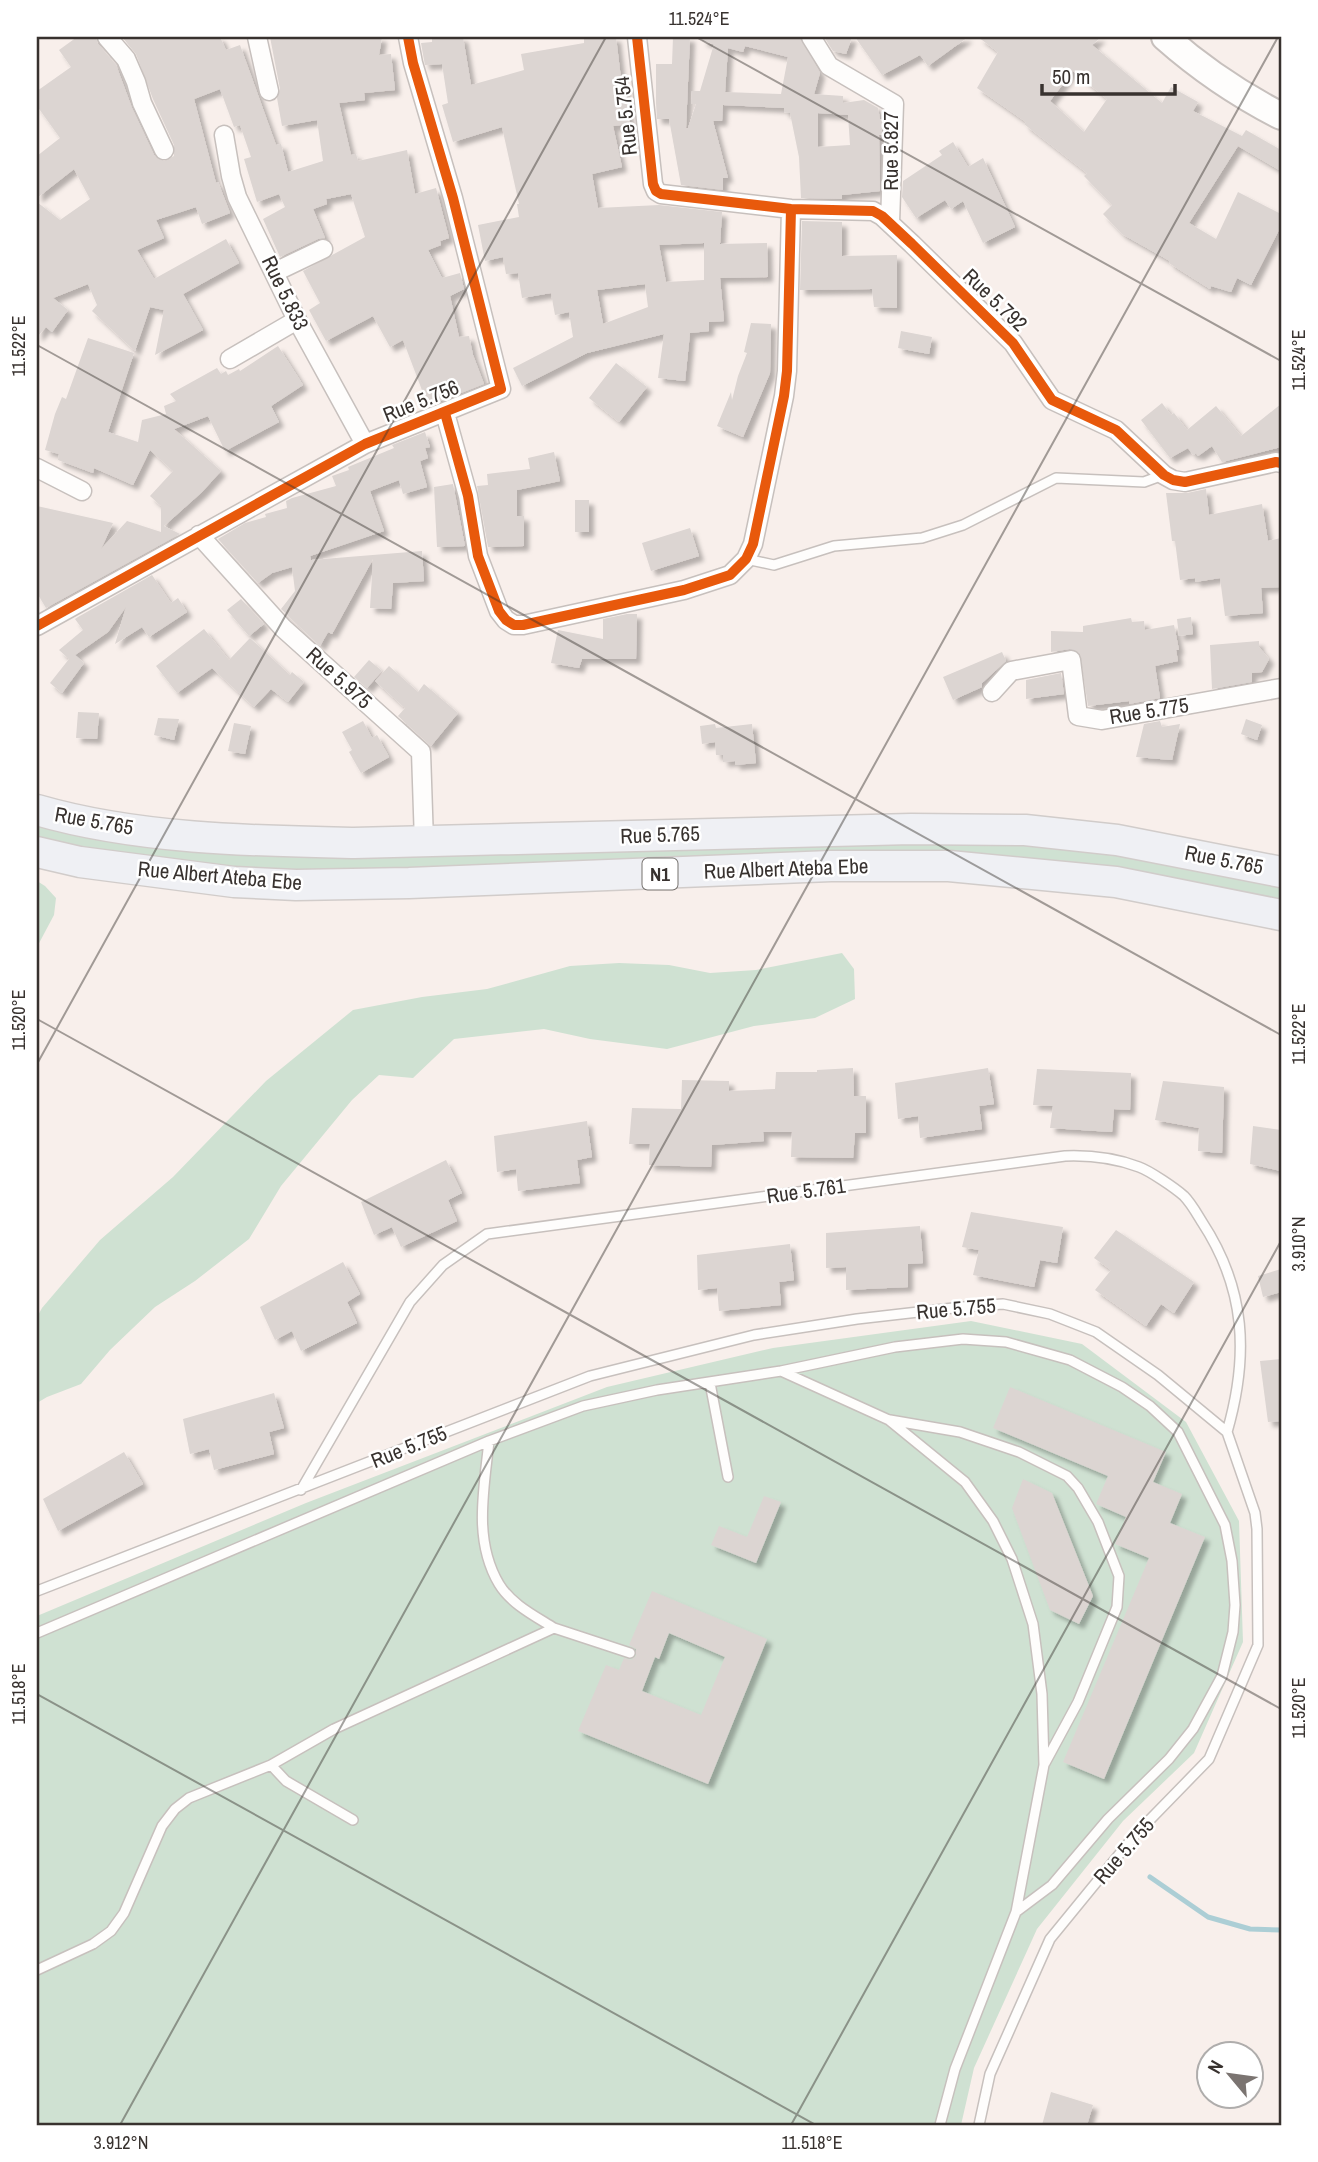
<svg xmlns="http://www.w3.org/2000/svg" width="1318" height="2162" font-family="'Archivo Narrow',sans-serif">
  <style>
    .green { fill: #cfe1d2 }
    .lines { fill: none; stroke-linecap: round; stroke-linejoin: round }
    .stream { stroke: #acced5; stroke-width: 5 }
    .building { fill: #dcd5d2; fill-rule: evenodd; filter: url(#shadow) }
    .service-casing { stroke: #c7c0bd; stroke-width: 12 }
    .minor-casing { stroke: #c7c0bd; stroke-width: 21 }
    .secondary-casing { stroke: #c7c0bd; stroke-width: 30 }
    .trunk-casing { stroke: #d1ccca; stroke-width: 33 }
    .service { stroke: #fefdfc; stroke-width: 9 }
    .minor { stroke: #fefdfc; stroke-width: 18 }
    .secondary { stroke: #fefdfc; stroke-width: 26 }
    .trunk { stroke: #eff0f4; stroke-width: 30 }
    .cycleway-casing { stroke: #fff; stroke-width: 15 }
    .cycleway { stroke: #e8590c; stroke-width: 10 }
    .ticks { fill: none; stroke: #38322f; stroke-width: 2; stroke-opacity: 0.45 }
    .labels { text-anchor: middle; stroke-width: 5; stroke-linejoin: round; paint-order: stroke }
    .shield { fill: #fff; stroke: #74706d; stroke-width: 2 }
    .shield-label { font-size: 19px; font-weight: bold; fill: #38322f }
    .street-label { font-size: 21px; fill: #38322f; stroke: #fff }
    .neatline { fill: none; stroke: #38322f; stroke-width: 2.5 }
    .ticks-label { font-size: 18px; text-anchor: middle; fill: #38322f }
  </style>
  <defs>
    <filter id="shadow"><feDropShadow dx="5" dy="5" stdDeviation="2" flood-color="#0004"/></filter>
  </defs>
  <rect width="100%" height="100%" fill="#f8efeb"/>
  <path class="green" d="M37,821L120,837L1017,839L1193,865L1281,884V903L1188,883L447,874L248,869L119,856L37,839Z
    M37,881L45,886L56,898L54,915L37,947Z
    M842,953L854,969L855,999L815,1018L754,1026L667,1049L590,1039L544,1029L454,1039L413,1078L379,1075L352,1100L281,1186L249,1239L195,1281L155,1307L110,1350L81,1384L47,1397L37,1403V1317L42,1308L100,1240L173,1177L266,1081L353,1010L422,997L487,989L570,966L619,963L669,965L710,973L756,970Z
    M971,1321L1082,1344L1186,1422L1239,1521L1243,1642L1194,1753L1123,1821L1037,1929L974,2068L961,2125H37V1616L306,1503L607,1387L773,1348Z"/>
  <g class="lines">
    <path class="stream" d="M1150,1877L1208,1917L1250,1929L1281,1930"/>
  </g>
  <path class="building" d="M77,37H96L98,44L116,65L132,108L154,155L164,161L174,156V145L153,99L136,54L122,37H220L226,50L240,45L276,145L281,144L288,172L323,161L317,120L282,126L277,98L280,89L270,37H382L379,55L391,54L395,90L364,93L365,100L339,103L351,155L356,154L358,161L407,150L415,194L436,188L449,238L440,241L441,245L428,250L442,278L460,273L464,289L450,296L459,337L469,336L473,355L484,384L428,406L403,340L390,347L373,316L326,341L309,310L320,303L303,271L365,237L351,194L326,199L327,204L313,209L325,238L318,239L280,257L263,219L285,207L279,194L257,202L244,159L251,157L240,125L234,127L220,89L194,99L216,183L218,182L230,213L202,224L196,207L156,220L164,238L137,250L154,279L226,239L239,263L183,294L203,330L155,355L164,310L150,307L135,351L92,311L97,305L88,284L53,298L68,310L52,332L46,327L37,337V202L60,220L90,199L74,169L37,198V156L60,138L37,106V91L71,67L59,50Z
    M432,37H463L471,85L524,70L521,54L584,43V37H616L622,87H625L630,124L613,126L622,167L592,174L598,208L659,205L722,212L720,244L767,243L768,277L720,278L724,321L709,322V331L690,333L685,381L658,378L664,334L587,353L522,386L513,368L573,337L569,312L555,315L551,293L522,298L518,273L506,274L503,257L485,261L478,225L519,217L517,204H519L502,127L453,142L442,105L448,103L442,64L425,65L424,60L421,43L432,42ZM704,243V280L666,282L659,245ZM645,284L648,307L603,324L597,290Z
    M673,37H690L686,128H688L696,104H691L692,91H700L714,44L702,41L703,37H800L820,73L814,94L843,96V103L864,100L878,108L880,119H882V135H879L880,191L842,195V199L801,198L799,157L790,113L784,112V108L723,105L722,121H713L728,178H723V190L681,185L669,119H657L656,103V64H672ZM745,46L788,57L781,94L725,92L728,48L743,52ZM818,113L848,115L850,145L818,147Z
    M824,37H852L846,54L833,51Z
    M855,37H968L928,66L920,55L882,75Z
    M978,37H1101L1092,45L1162,103L1171,87L1198,102L1193,111L1242,136L1246,130L1281,150V171L1238,146L1189,223L1216,239L1238,192L1281,214V226L1251,285L1237,278L1231,292L1211,286L1210,289L1169,263L1170,261L1122,234L1103,214L1112,205L1084,176L1087,173L1024,124L1026,122L977,88L998,52ZM1073,71L1107,99L1084,132L1050,101Z
    M953,142L968,167L983,158L1015,227L983,243L963,201L951,209L945,200L916,218L902,197L903,181L942,155L939,151Z
    M802,221L842,222V256L897,255V308L874,307L872,289L800,290Z
    M751,323L771,324L770,373L743,437L717,426L731,392L732,400L738,376L747,353L744,352Z
    M901,331L932,337L929,354L898,348Z
    M88,338L134,353L108,432L138,442L142,420L166,414L164,406L176,401L170,394L217,368L221,374L226,371L228,375L239,369L240,371L278,346L303,385L271,406L279,422L225,451L208,416L174,429L221,471L202,492L164,526L180,534L46,608L37,593V506L113,523L101,549L127,521L161,532V506L150,496L173,471L150,450L133,485L94,468L93,473L58,460L59,454L45,450L55,414L62,397L66,399Z
    M616,363L647,387L619,422L589,398Z
    M1162,403L1171,415L1174,413L1187,430L1216,406L1241,436L1281,404V447L1222,462L1212,446L1198,456L1196,453L1193,455L1188,448L1170,458L1141,420Z
    M425,432L430,447L425,448L428,458L420,461L427,487L403,494L399,480L370,491L384,531L310,556L311,560L422,551L424,581L393,583L391,609L370,608L373,559L332,634L328,632L320,646L281,609L295,591L292,567L272,573L258,583L218,539L245,523L266,517L265,514L287,508L286,501L292,498L336,486L332,476L349,470L348,467L394,448L392,445Z
    M554,452L560,481L517,490V516H524V546L488,547L477,486L488,485L487,474L530,469L528,458Z
    M453,484L465,546L437,547L434,487Z
    M1206,489L1209,515L1262,504L1268,541L1281,538V587L1261,588L1263,613L1225,616L1220,578L1195,582V578L1180,580L1175,541H1172L1166,493H1187Z
    M575,500H589V532H575Z
    M690,528L699,556L651,571L642,543Z
    M152,575L171,603L178,598L187,612L149,637L142,627L115,644L126,607L108,632L75,655L84,663L62,693L50,683L69,659L59,650L83,630L75,619L78,617Z
    M241,599L264,624L249,636L227,610Z
    M627,614H637L636,659H582L579,668L551,663L558,630L603,639V619Z
    M1191,617L1193,634L1179,636L1177,619Z
    M1131,618L1132,622L1144,621L1145,630L1174,625L1179,650H1176L1178,661L1155,666L1160,698L1129,704V701L1088,706L1080,654L1070,649L1051,652V631L1083,632V626Z
    M204,629L229,660L250,638L290,675L292,672L304,682L288,702L271,689L254,707L212,668L177,693L156,666Z
    M1259,641V647L1269,659L1262,672L1252,673V682L1212,689L1210,645Z
    M1002,652L1006,661L982,683V687L953,700L943,677Z
    M369,660L382,671L367,688L354,677Z
    M389,666L418,692L424,684L458,713L431,746L398,716L405,708L375,681Z
    M1061,673L1064,694L1026,699V680Z
    M78,712L99,713L97,739L76,738Z
    M158,718L179,719L174,740L154,735Z
    M1246,719L1262,725L1257,740L1241,734Z
    M363,721L372,738L377,735L389,757L361,773L349,752L352,750L342,732Z
    M1160,721L1162,727L1180,724L1172,760L1136,757L1144,724Z
    M234,723L251,726L245,754L228,751Z
    M715,724L716,728L752,724L756,763L735,765V761L723,762V755H716L715,742L702,744L700,726Z
    M853,1068L854,1096H866V1133H855L853,1158L791,1157L792,1132H763L764,1141L712,1145L711,1167L649,1165L650,1144H629L632,1108L681,1109L682,1080L729,1081V1091L775,1089L776,1072H817V1070Z
    M988,1068L994,1104L979,1106L982,1129L920,1138L918,1116L898,1119L895,1083Z
    M1037,1069L1131,1073L1130,1110L1114,1109L1112,1132L1050,1128L1053,1106L1033,1105Z
    M1163,1081L1224,1087L1222,1153L1198,1151L1199,1128L1155,1120Z
    M587,1121L592,1157L577,1160L580,1183L518,1191L516,1169L497,1172L494,1136Z
    M1253,1126L1281,1130V1171L1250,1164Z
    M446,1160L462,1193L448,1200L457,1221L401,1247L392,1227L374,1235L361,1202Z
    M971,1212L1063,1227L1057,1263L1040,1260L1034,1287L973,1275L979,1250L962,1247Z
    M920,1226L923,1263L908,1264V1287L846,1290V1267L826,1268V1233Z
    M1116,1230L1194,1282L1174,1313L1161,1304L1146,1326L1095,1290L1111,1270L1094,1258Z
    M790,1244L794,1280L779,1282L781,1305L719,1311L717,1288L698,1290L697,1255Z
    M343,1262L360,1294L347,1302L357,1323L301,1351L292,1331L275,1340L260,1307Z
    M1281,1269V1292L1263,1297L1258,1276Z
    M1281,1359V1421L1268,1422L1260,1361Z
    M1010,1387L1166,1452L1153,1482L1182,1494L1170,1523L1205,1537L1104,1779L1063,1762L1149,1558L1115,1544L1126,1517L1096,1504L1108,1476L993,1428Z
    M274,1393L284,1428L269,1432L274,1454L214,1470L209,1449L190,1454L183,1419Z
    M124,1452L143,1484L58,1531L43,1499Z
    M1023,1479L1052,1493L1093,1596L1079,1624L1050,1610L1012,1508Z
    M764,1496L781,1502L756,1563L711,1545L719,1526L747,1537Z
    M652,1591L767,1639L708,1784L578,1731L606,1665L619,1670L624,1658L631,1660L636,1656V1649L629,1645ZM669,1633L725,1657L701,1715L642,1691L655,1657L659,1659Z
    M1051,2092L1093,2105L1087,2125H1042Z"/>
  <g class="lines">
    <g class="service-casing">
      <path id="service" d="M746,559L774,565L834,546L922,538L963,525L1056,478L1144,482L1163,475
        M781,1371L895,1347L963,1339L1006,1342L1070,1360L1122,1387L1150,1406L1178,1432L1225,1525L1232,1561L1235,1605L1233,1632L1222,1676L1193,1729L1169,1759L1108,1819L1052,1885L1016,1912
        M710,1383L728,1477
        M890,1420L960,1432L1019,1452L1067,1476L1078,1488L1098,1522L1119,1576L1117,1607L1078,1702L1045,1763
        M489,1441C484,1490 473,1540 499,1584C511,1604 535,1616 554,1628
        M301,1490L410,1302L443,1265L487,1234L1065,1156C1091,1155 1115,1158 1139,1167C1150,1171 1175,1188 1184,1196C1191,1203 1197,1214 1202,1222C1246,1289 1249,1356 1227,1432
        M37,1591L590,1376L754,1335L857,1319L962,1307L1003,1304L1050,1314L1096,1332L1158,1375L1227,1432L1255,1513L1257,1529L1258,1645L1209,1759L1135,1835L1050,1939L990,2074L979,2125
        M37,1633L489,1441L583,1406L657,1390L781,1371L889,1420L965,1482L993,1521L1012,1559L1033,1624L1042,1694L1044,1765L1016,1912L955,2069L940,2125
        M271,1765L286,1781L353,1820
        M37,1970L93,1944L111,1931L124,1913L162,1826L175,1809L189,1798L271,1765L334,1729L554,1628L630,1653"/>
    </g>
    <g class="minor-casing">
      <path id="minor" d="M107,37L126,59L136,82L142,103L164,150
        M257,37L269,91
        M637,37L653,184L656,191L661,194L791,209L873,211L882,216L912,244L1013,343L1052,400L1116,430L1164,475L1173,480L1185,482L1276,462L1281,463
        M811,37L829,66L894,104L890,223
        M224,135L231,176L237,197L297,320L365,444
        M275,272L323,249
        M230,359L297,320
        M445,413L468,496L478,556L499,611L506,620L514,625H523L684,590L730,575L746,559L753,544L784,396L787,371L791,209
        M37,468L82,491
        M199,535L283,628L421,752L424,842
        M37,626L365,444L501,389L453,198L413,63L408,37
        M992,692L1011,671L1071,660L1078,716L1102,720L1281,688"/>
    </g>
    <g class="secondary-casing">
      <path id="secondary" d="M1165,37C1200,68 1240,95 1281,116"/>
    </g>
    <g class="trunk-casing">
      <path id="trunk" d="M37,810C137,839 251,841 354,843L911,829L1025,830L1117,840L1281,872
        M37,852L80,862L234,882L296,885L409,883L831,866H949L1116,882L1281,915"/>
    </g>
    <use href="#service" class="service"/>
    <use href="#minor" class="minor"/>
    <use href="#secondary" class="secondary"/>
    <use href="#trunk" class="trunk"/>
    <g class="cycleway-casing">
      <path id="cycleway" d="M637,37L653,184L656,191L661,194L791,209L873,211L882,216L912,244L1013,343L1052,400L1116,430L1164,475L1173,480L1185,482L1276,462L1281,463
        M445,413L468,496L478,556L499,611L506,620L514,625H523L684,590L730,575L746,559L753,544L784,396L787,371L791,209
        M37,626L365,444L501,389L453,198L413,63L408,37"/>
    </g>
    <use href="#cycleway" class="cycleway"/>
  </g>
  <path class="ticks" d="M696,37L1281,361M37,345L1281,1035M37,1019L1281,1709M37,1064L606,37M37,1694L816,2125M120,2125L1278,37M791,2125L1281,1241"/>
  <g class="labels">
    <rect class="shield" x="642.5" y="858.5" width="35" height="31" rx="5"/>
    <g class="shield-label">
      <text x="660" y="881">N1</text>
    </g>
    <g class="street-label">
      <text transform="translate(626 116) rotate(-96)" y="7">Rue 5.754</text>
      <text transform="translate(891 151) rotate(-90)" y="7">Rue 5.827</text>
      <text transform="translate(285 293) rotate(64)" y="7">Rue 5.833</text>
      <text transform="translate(995 300) rotate(44)" y="7">Rue 5.792</text>
      <text transform="translate(421 401) rotate(-22)" y="7">Rue 5.756</text>
      <text transform="translate(339 678) rotate(42)" y="7">Rue 5.975</text>
      <text transform="translate(1149 711) rotate(-9)" y="7">Rue 5.775</text>
      <text transform="translate(94 821) rotate(10)" y="7">Rue 5.765</text>
      <text transform="translate(660 835) rotate(-2)" y="7">Rue 5.765</text>
      <text transform="translate(1224 860) rotate(11)" y="7">Rue 5.765</text>
      <text transform="translate(786 869) rotate(-2)" y="7">Rue Albert Ateba Ebe</text>
      <text transform="translate(220 876) rotate(5)" y="7">Rue Albert Ateba Ebe</text>
      <text transform="translate(806 1191) rotate(-8)" y="7">Rue 5.761</text>
      <text transform="translate(956 1309) rotate(-5)" y="7">Rue 5.755</text>
      <text transform="translate(409 1447) rotate(-22)" y="7">Rue 5.755</text>
      <text transform="translate(1124 1851) rotate(-49)" y="7">Rue 5.755</text>
    </g>
  </g>
  <rect width="1318" height="2162" fill="none" stroke="#ffffff" stroke-width="77"/>
  <g transform="translate(1230 2075) rotate(299)"><circle r="33" fill="#ffffff" stroke="#afadac" stroke-width="2"/>
  <path d="M0-5L12 26L0 18L-12 26Z" fill="#7b7471"/>
  <text y="-10" font-size="19" font-weight="bold" text-anchor="middle" fill="#38322f">N</text>
  </g>
  <path d="M1042 84v10h133v-10" fill="none" stroke="#38322f" stroke-width="3.5"/>
  <text x="1052" y="84" font-size="21" fill="#38322f" stroke="#ffffff" stroke-width="5" paint-order="stroke">50 m</text>
  <rect x="38" y="38" width="1242" height="2086" class="neatline"/>
  <g class="ticks-label">
    <text x="699" y="25">11.524°E</text>
    <text transform="translate(19 346) rotate(-90)" y="6">11.522°E</text>
    <text transform="translate(1299 360) rotate(-90)" y="6">11.524°E</text>
    <text transform="translate(19 1020) rotate(-90)" y="6">11.520°E</text>
    <text transform="translate(1299 1034) rotate(-90)" y="6">11.522°E</text>
    <text transform="translate(1299 1244) rotate(-90)" y="6">3.910°N</text>
    <text transform="translate(19 1694) rotate(-90)" y="6">11.518°E</text>
    <text transform="translate(1299 1708) rotate(-90)" y="6">11.520°E</text>
    <text x="121" y="2149">3.912°N</text>
    <text x="812" y="2149">11.518°E</text>
  </g>
</svg>
